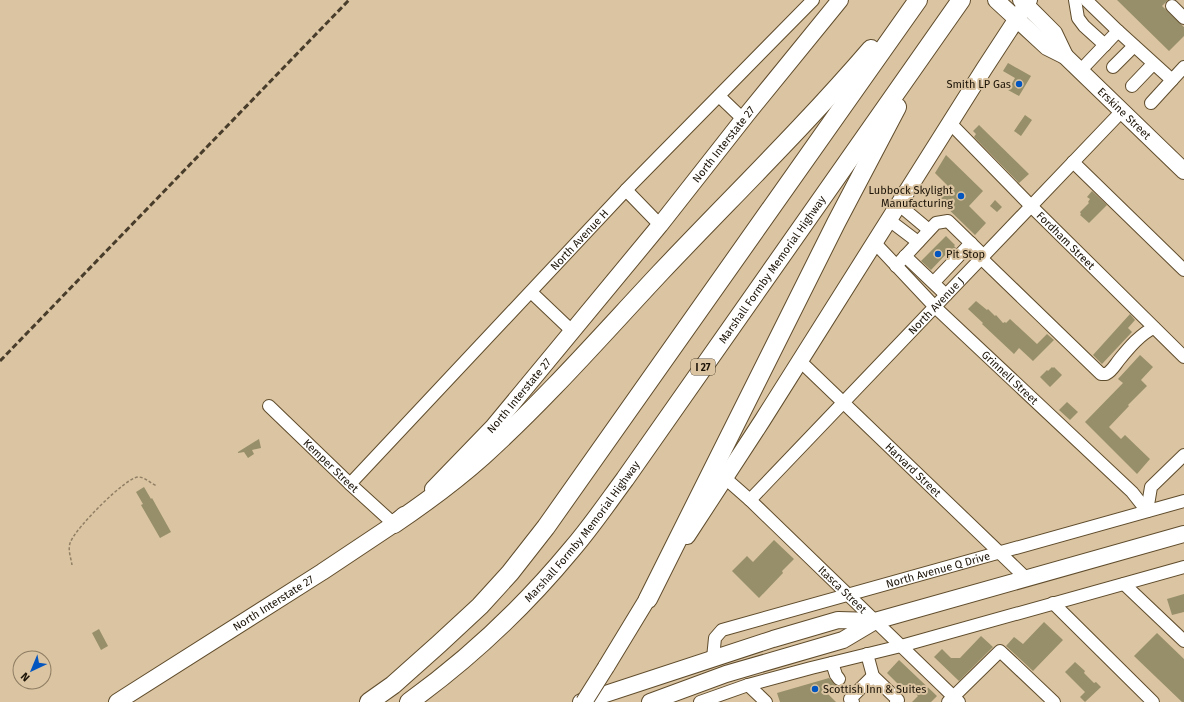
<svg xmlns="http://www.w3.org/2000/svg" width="1184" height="702" font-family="'Fira Sans',sans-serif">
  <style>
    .building { fill: #968f69 }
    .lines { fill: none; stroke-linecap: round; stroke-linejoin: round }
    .minor-casing { stroke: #5f4c2c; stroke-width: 14 }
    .major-casing { stroke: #5f4c2c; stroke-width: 18 }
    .highway-casing { stroke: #5f4c2c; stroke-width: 20 }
    .path { stroke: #907f65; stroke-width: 1.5; stroke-dasharray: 3 2; stroke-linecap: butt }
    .minor { stroke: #fff; stroke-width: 12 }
    .major { stroke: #fff; stroke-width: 16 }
    .highway { stroke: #fff; stroke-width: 18 }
    .rail { stroke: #483c2b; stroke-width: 3; stroke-dasharray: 6 3; stroke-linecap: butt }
    .major-bridge-casing { stroke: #5f4c2c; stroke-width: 18; stroke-linecap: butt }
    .major-bridge { stroke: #fff; stroke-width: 16 }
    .poi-dot { fill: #0355bf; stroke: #dbc4a1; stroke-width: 1.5 }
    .labels { text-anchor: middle; stroke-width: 4; stroke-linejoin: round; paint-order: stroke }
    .shield { fill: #dbc4a1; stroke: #554835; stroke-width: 1 }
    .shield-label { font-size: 10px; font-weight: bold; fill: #1b1307 }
    .poi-label { font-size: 11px; fill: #1b1307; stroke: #dbc4a1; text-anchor: end }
    .street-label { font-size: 11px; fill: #1b1307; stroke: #dbc4a1 }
  </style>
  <rect width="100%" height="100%" fill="#dbc4a1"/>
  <path class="building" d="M1117,0H1168L1162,6L1184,27V36L1169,51Z
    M1008,63L1031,76L1019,96L1008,90L1015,78L1003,71Z
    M1025,115L1032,120L1021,136L1014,131Z
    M979,125L1029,174L1019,183L974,137L976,134L973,131Z
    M946,155L983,191L969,206L986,223L975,235L939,200L950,188L935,173Z
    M1092,191L1107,205L1089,223L1080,215L1081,214L1080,212L1089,203L1088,202L1090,199L1087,197Z
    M995,200L1002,207L997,212L990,206Z
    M946,236L955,245L954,246L956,248L950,254L948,252L931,270L921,261Z
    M976,301L987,310L988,309L995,316L996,315L1003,323L1005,322L1006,323L1010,319L1037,344L1047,334L1054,340L1033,361L1019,348L1014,354L982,324L983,323L968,309Z
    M1130,314L1135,320L1128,328L1132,332L1102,364L1093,355Z
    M1140,355L1153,367L1141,380L1147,386L1128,405L1129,406L1109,427L1121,439L1125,435L1150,459L1137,474L1085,422L1123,383L1118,379Z
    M1052,367L1053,368L1054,367L1062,375L1050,387L1040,377L1047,370L1048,371Z
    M1067,402L1078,412L1070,420L1059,410Z
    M259,439L261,448L252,450L254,454L248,458L244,452L238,453V452Z
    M144,487L151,499L152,498L171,532L160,538L141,505L143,504L136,492Z
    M774,540L794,559L782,571L783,573L759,598L732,571L747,556L753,562Z
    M1184,594V612L1172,615L1167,599Z
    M1044,622L1063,640L1033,671L1006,646L1014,637L1023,644Z
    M99,629L108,646L101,650L92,633Z
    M1157,633L1184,659V702H1182L1134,656Z
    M981,636L993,647L959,681L934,657L942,649L951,658H960Z
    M899,660L937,696L931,702H912L918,696L908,686L904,690L887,673Z
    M1075,662L1085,671L1084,673L1094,683L1096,682L1101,687L1085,702L1080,697L1085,692L1065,672Z
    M829,678L836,686H840L844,685L840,688L842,690L827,693L836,702H780L777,693Z"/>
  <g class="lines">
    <g class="minor-casing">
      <g id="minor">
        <path d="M1075,0L1078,18L1084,26L1105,45"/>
        <path d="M1172,6L1184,18"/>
        <path d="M1118,31L1172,80L1184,67"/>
        <path d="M1113,67L1134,46"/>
        <path d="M1080,71L1118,31L1086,0"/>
        <path d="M1132,86L1153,64"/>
        <path d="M719,96L743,119"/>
        <path d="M1151,103L1172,80"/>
        <path id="s1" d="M950,123L1031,206L1184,357"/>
        <path d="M1073,162L1184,270"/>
        <path d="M626,190L660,225"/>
        <path d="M898,204L929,230"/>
        <path d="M889,220L918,242"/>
        <path id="s2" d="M874,242L935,307L1132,492L1147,511"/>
        <path d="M905,256L946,295"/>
        <path d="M981,258L1101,374H1106C1112,371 1115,365 1119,360C1128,349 1141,333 1154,328"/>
        <path d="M896,266L936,223L948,221L984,256"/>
        <path d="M934,282L971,243"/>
        <path d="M531,292L572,331"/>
        <path id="s3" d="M800,361L1026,578"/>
        <path id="s4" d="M269,406L350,484L394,524"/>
        <path id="s5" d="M725,478L750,500L959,702"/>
        <path id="s6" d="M350,484L626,190L813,0"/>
        <path id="s7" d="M750,500L1122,111"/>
        <path d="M1147,511L1151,487L1184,455"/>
        <path d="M1124,584L1184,641"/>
        <path d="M1053,603L1153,702"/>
        <path d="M867,654L873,676L898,700L896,702"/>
        <path id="s8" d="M713,658L715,638L722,630L1184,501"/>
        <path d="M832,663L836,675L839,679"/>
        <path d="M748,685L766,702"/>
        <path d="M700,702L748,685L811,668L901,646L1184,567"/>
        <path d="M853,702L850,699L873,676"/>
        <path d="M948,702L1000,651L1054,702"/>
      </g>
    </g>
    <g class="major-casing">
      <g id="major">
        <path id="s9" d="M996,0L1047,47L1065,56L1184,171"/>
        <path d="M1021,0L1054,33L1065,56"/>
        <path id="s10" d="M433,489L493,427L660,225L748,113L840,0"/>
        <path d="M687,536L762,421L984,69L1029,0"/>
        <path d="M606,667L654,588"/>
        <path id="s11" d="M117,702L322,572L394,524L404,515"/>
        <path d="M581,702L773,639L838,620L875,621"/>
        <path d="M650,702L726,674L843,640L875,621L1184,534"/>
      </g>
    </g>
    <g class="highway-casing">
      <g id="highway">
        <path d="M394,524C425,503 455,481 483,456C546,399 602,335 660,273C730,199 804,127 871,49"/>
        <path d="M648,599L836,223L897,107"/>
        <path d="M369,702L393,685L439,644L480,606L510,573L546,527L918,0"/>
        <path id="s12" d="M409,702C470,658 524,607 572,549C591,527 608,502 625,479L961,0"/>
      </g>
    </g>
    <path class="path" d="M72,565C71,558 67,548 71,541C76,528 125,478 138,477C145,477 150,483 157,486"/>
    <use href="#minor" class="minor"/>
    <use href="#major" class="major"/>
    <use href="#highway" class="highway"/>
    <path class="rail" d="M0,361L349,0"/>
    <g class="major-bridge-casing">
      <path id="major-bridge" d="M584,702L606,667"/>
    </g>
    <use href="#major-bridge" class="major-bridge"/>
  </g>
  <g class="poi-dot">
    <circle cx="1019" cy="84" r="4"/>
    <circle cx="961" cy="196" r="4"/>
    <circle cx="938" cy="254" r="4"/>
    <circle cx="815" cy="689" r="4"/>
  </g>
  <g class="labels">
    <rect class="shield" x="691" y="359" width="24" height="16" rx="3"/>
    <g class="shield-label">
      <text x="703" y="371">I 27</text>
    </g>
    <g class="poi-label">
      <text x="1011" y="88">Smith LP Gas</text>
      <text x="953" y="194">Lubbock Skylight<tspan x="953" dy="13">Manufacturing</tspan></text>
      <text x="946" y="258" text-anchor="start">Pit Stop</text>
      <text x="823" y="693" text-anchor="start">Scottish Inn &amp; Suites</text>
    </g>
    <g class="street-label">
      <text dy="4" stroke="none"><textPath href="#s9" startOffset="172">Erskine Street</textPath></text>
      <text dy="4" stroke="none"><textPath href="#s10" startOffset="451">North Interstate 27</textPath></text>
      <text dy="4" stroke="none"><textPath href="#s6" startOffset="335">North Avenue H</textPath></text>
      <text dy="4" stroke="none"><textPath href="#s1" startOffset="165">Fordham Street</textPath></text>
      <text dy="4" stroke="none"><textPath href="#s12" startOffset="568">Marshall Formby Memorial Highway</textPath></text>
      <text dy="4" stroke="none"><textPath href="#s7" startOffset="269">North Avenue J</textPath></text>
      <text dy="4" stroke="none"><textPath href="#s2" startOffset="192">Grinnell Street</textPath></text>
      <text dy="4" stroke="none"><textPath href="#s10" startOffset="127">North Interstate 27</textPath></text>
      <text dy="4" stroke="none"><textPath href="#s4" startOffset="86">Kemper Street</textPath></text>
      <text dy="4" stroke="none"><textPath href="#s3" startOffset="157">Harvard Street</textPath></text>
      <text dy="4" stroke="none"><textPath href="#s12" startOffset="244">Marshall Formby Memorial Highway</textPath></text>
      <text dy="4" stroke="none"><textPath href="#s8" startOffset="255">North Avenue Q Drive</textPath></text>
      <text dy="4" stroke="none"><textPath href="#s5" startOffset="162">Itasca Street</textPath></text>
      <text dy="4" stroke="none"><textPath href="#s11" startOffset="185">North Interstate 27</textPath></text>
    </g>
  </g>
  <g transform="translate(32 670) rotate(224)"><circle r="19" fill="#dbc4a1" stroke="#8e7d63"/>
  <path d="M0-3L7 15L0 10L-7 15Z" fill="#0355bf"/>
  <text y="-6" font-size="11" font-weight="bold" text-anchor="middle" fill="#1b1307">N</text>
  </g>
</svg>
